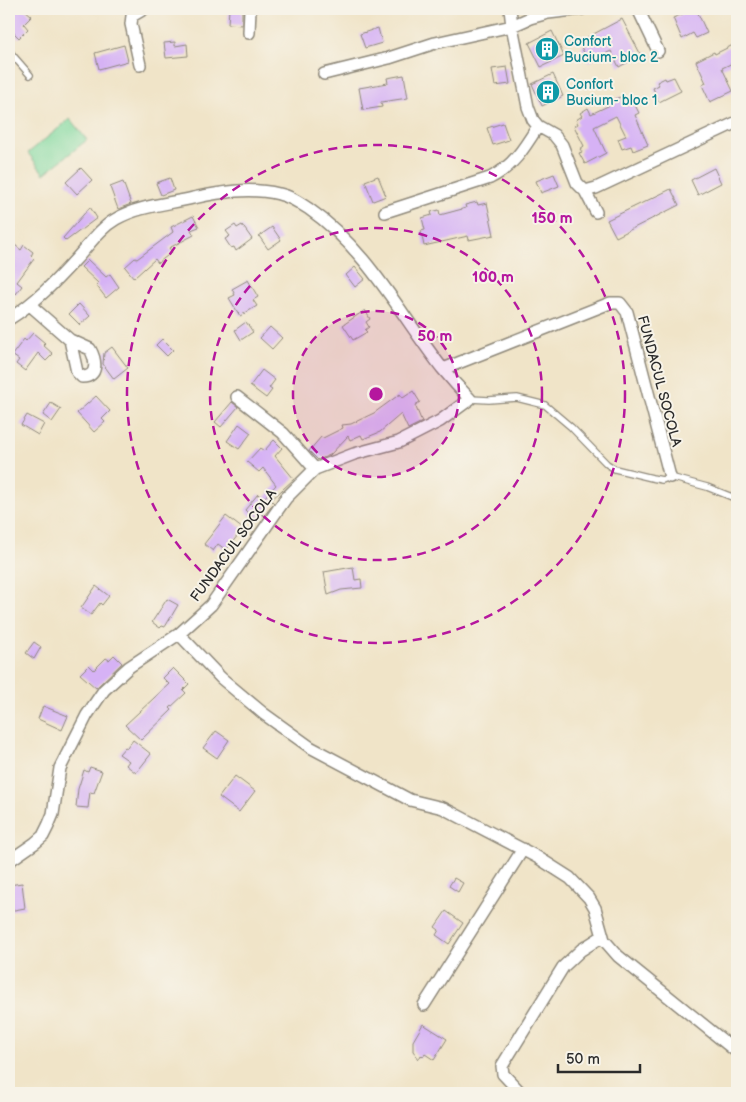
<svg xmlns="http://www.w3.org/2000/svg" width="746" height="1102" font-family="'Balsamiq Sans',sans-serif">
  <style>
    .pitch { fill: #81d99f; stroke: #568265 }
    .building { fill: #d6b2f5 }
    .lines { fill: none; stroke-linecap: round; stroke-linejoin: round }
    .service-casing { stroke: #8e887a; stroke-width: 8 }
    .minor-casing { stroke: #8e887a; stroke-width: 14 }
    .service { stroke: #fff; stroke-width: 5.5 }
    .minor { stroke: #fff; stroke-width: 11 }
    .ring { fill: none; stroke: #b5179e; stroke-width: 2.5; stroke-dasharray: 9 6 }
    .labels { text-anchor: middle; stroke-width: 4; stroke-linejoin: round; paint-order: stroke }
    .culture-label { font-size: 14px; fill: #0d838f; stroke: #f7f3e8; text-anchor: start }
    .street-label { font-size: 14px; fill: #2b2b2b; stroke: #f7f3e8 }
    .centre { fill: #b5179e; stroke: #f7f3e8; stroke-width: 2.5 }
    .ring-label { font-size: 15px; text-anchor: middle; font-weight: bold; fill: #b5179e; stroke: #f7f3e8; stroke-width: 4; stroke-linejoin: round; paint-order: stroke }
  </style>
  <rect width="100%" height="100%" fill="#f7f3e8"/>
  <filter id="ink" filterUnits="userSpaceOnUse"><feTurbulence type="fractalNoise" baseFrequency=".02" numOctaves="2"/><feDisplacementMap in="SourceGraphic" scale="10" xChannelSelector="R" yChannelSelector="G"/><feConvolveMatrix kernelMatrix="1 2 1 2 8 2 1 2 1" color-interpolation-filters="sRGB"/></filter>
  <filter id="wash" filterUnits="userSpaceOnUse"><feTurbulence type="fractalNoise" baseFrequency=".0096" numOctaves="4" result="noise"/><feDisplacementMap in="SourceGraphic" scale="20" xChannelSelector="R" yChannelSelector="G"/><feGaussianBlur stdDeviation="1.12" result="paint"/><feColorMatrix in="noise" values="0 0 0 0 0 0 0 0 0 0 0 0 0 0 0 0 0 1.4 0 .05"/><feComposite in="paint" operator="in"/></filter>
  <g filter="url(#wash)">
    <rect width="100%" height="100%" fill="#f0e4c8"/>
    <path class="pitch" d="M70,119L87,140L44,174L28,153Z"/>
    <g id="blocks">
      <path class="building" d="M12,9H24L32,16L24,24L28,29L19,38L9,28L13,23L9,19V12Z
        M229,9H242V25L228,24Z
        M694,9H696L707,33L696,38L693,33L682,39L673,18Z
        M622,19L641,55L619,67L611,51L589,62L581,47L588,43L586,38Z
        M378,28L382,43L365,48L360,34Z
        M552,31L564,56L541,67L529,43Z
        M175,42V46L187,44L188,56L166,58L164,43Z
        M737,43V61L722,68L733,91L710,102L702,85L706,83L696,61L714,52L715,54Z
        M124,45L128,61L99,69L95,53Z
        M507,67L510,84L495,86L492,69Z
        M553,74L563,96L542,106L532,84Z
        M404,75L408,98L381,102L382,107L363,110L359,88L388,83L387,78Z
        M674,77L681,91L659,102L653,88L659,85L657,82L665,78L666,80Z
        M620,97L623,103L632,99L639,113L635,115L648,145L633,151L631,146L622,149L618,139L626,136L616,116L594,127L606,153L585,164L579,153L582,152L580,149L584,146L574,126L578,124L576,120L582,116L580,113L588,108L591,114L610,105L608,102Z
        M503,123L509,140L493,145L487,128Z
        M81,168L92,180L77,194L66,182Z
        M714,168L721,183L698,195L691,180Z
        M554,174L559,186L541,193L536,181Z
        M378,176L386,196L373,201L365,181Z
        M170,178L174,190L161,195L156,183Z
        M123,182L131,204L118,209L110,187Z
        M671,189L679,205L616,237L607,220Z
        M477,202L478,205L487,203L494,235L469,240L468,236L424,246L421,231L425,230L422,218L432,215L431,212L439,210L440,215L466,208L465,205Z
        M90,207L97,218L66,241L63,238Z
        M193,216L199,227L191,230L194,235L169,248L172,252L158,263L155,259L134,278L125,267L135,258L137,259L173,232L171,227Z
        M235,225L237,228L242,225L252,239L236,251L234,247L231,248L225,239L230,236L226,231Z
        M272,227L281,240L268,249L259,236Z
        M15,245L21,250L24,245L33,252L31,256L34,259L17,282L22,286L16,294L11,290L9,294V254Z
        M88,260L106,277L110,274L119,287L106,298L96,285L98,283L81,267Z
        M355,267L365,279L355,287L346,275Z
        M248,280L258,297L253,300L257,306L240,316L229,298L235,295L232,289Z
        M79,304L90,316L80,325L69,314Z
        M365,310L370,319L366,322L369,327L365,330L367,332L353,340L343,325Z
        M246,322L253,332L241,340L235,330Z
        M270,327L282,338L272,349L260,338Z
        M33,333L45,343L43,345L53,354L46,361L38,353L25,371L16,364L19,360L12,355L24,339L26,341Z
        M162,339L173,350L167,356L156,345Z
        M112,347L128,368L114,379L103,364L104,353Z
        M262,370L275,380L269,388L272,390L266,398L250,386Z
        M413,391L420,402L415,405L422,422L408,429L401,414L380,432L363,439L361,435L350,440L348,436L330,455L318,460L309,451L321,437L323,438L343,428L342,425L351,424L374,413L400,394L403,398Z
        M96,396L110,411L102,419L105,422L94,432L77,413Z
        M232,402L238,407L221,427L215,422Z
        M51,403L61,409L52,422L43,415Z
        M27,415L44,424L38,435L21,425Z
        M239,424L251,433L239,449L227,441Z
        M274,440L282,448L275,456L294,479L271,500L274,503L264,516L261,513L255,520L245,510L258,494L263,499L276,485L263,468L259,472L247,462L260,448L264,451Z
        M226,516L243,529L226,550L218,544L213,551L204,544Z
        M353,567L355,580L361,579L362,588L341,590L328,595L324,572Z
        M96,586L109,596L102,605L100,603L91,615L81,608Z
        M167,599L178,605L165,627L162,626L160,628L152,622Z
        M34,642L41,647L34,659L26,653Z
        M114,655L122,663L96,688L80,674L89,665L94,670L106,658L109,660Z
        M173,668L189,684L183,690L186,693L170,708L172,710L141,740L125,725L169,684L163,678Z
        M43,706L68,716L62,730L38,719Z
        M216,731L229,740L217,758L203,748Z
        M133,740L151,754L136,773L126,765L129,761L119,754L125,747L127,748Z
        M90,767L102,771L94,793L90,792L88,808L76,807L78,789L84,770L88,772Z
        M235,776L255,791L239,812L219,797Z
        M454,878L463,883L458,892L449,886Z
        M22,883L25,908L9,911V885Z
        M446,911L463,923L449,944L436,935L439,930L435,927Z
        M423,1024L447,1039L434,1060L425,1054L423,1057L421,1055L419,1059L413,1051V1041Z"/>
    </g>
  </g>
  <g filter="url(#ink)">
    <use href="#blocks" fill-opacity="0" stroke="#8e887a" stroke-width="1"/>
    <g class="lines">
      <g class="service-casing">
        <path id="service" d="M9,51L30,75
          M470,399L489,400L517,398L545,405L571,427L607,464L615,469L652,478L662,480L670,477L707,487L737,499"/>
      </g>
      <g class="minor-casing">
        <path id="minor" d="M510,9L512,26L528,107L533,120L538,126L554,135L562,145L577,183L585,191L596,212
          M638,9L658,51
          M249,33L250,9
          M140,65L131,24L132,16L144,9
          M324,74L389,58L435,43L512,26L530,18L548,13L582,9
          M585,191L596,188L737,122
          M385,212L490,178C513,167 525,147 538,126
          M30,305L70,340L90,349C96,360 99,377 82,377L77,372L70,340
          M9,319C35,303 55,282 76,259C89,245 100,228 116,219C138,206 168,204 193,198C221,192 250,187 279,194C290,196 300,203 309,209C367,249 400,314 442,368C451,379 460,389 470,399L440,421L399,442L354,454L315,469L286,498L211,605L179,634L129,667L104,690L87,715L60,768L53,814L48,826L43,836L35,843L9,861
          M443,369L610,303H620L627,312L670,477
          M237,397L283,433L315,469
          M179,634L221,678L264,714L310,747L410,800L443,808L537,857L570,878L589,898L595,908L604,940L618,956L737,1052
          M424,1005L523,849
          M521,1093L503,1074L502,1066L563,967L581,950L603,936"/>
      </g>
      <use href="#service" class="service"/>
      <use href="#minor" class="minor"/>
    </g>
  </g>
  <circle cx="376" cy="394" r="83" fill="#b5179e" fill-opacity=".12"/>
  <g class="ring">
    <circle cx="376" cy="394" r="83"/>
    <circle cx="376" cy="394" r="166"/>
    <circle cx="376" cy="394" r="249"/>
  </g>
  <defs>
    <g id="building-disc" transform="scale(1.25)"><circle r="9.5" fill="#0f9aa8" stroke="#f7f3e8"/><path d="M-4-6H4V6H1V3H-1V6H-4ZM-2.5-4.3h1.7v1.8h-1.7ZM.8-4.3h1.7v1.8H.8ZM-2.5-1h1.7V.8h-1.7ZM.8-1h1.7V.8H.8Z" fill="#fff"/></g>
  </defs>
  <g fill-rule="evenodd">
    <use href="#building-disc" x="547" y="49"/>
    <use href="#building-disc" x="548" y="92"/>
  </g>
  <g class="labels">
    <g class="culture-label">
      <text x="564" y="46">Confort<tspan x="564" dy="16">Bucium- bloc 2</tspan></text>
      <text x="566" y="89">Confort<tspan x="566" dy="16">Bucium- bloc 1</tspan></text>
    </g>
    <g class="street-label">
      <text transform="translate(660 381) rotate(75)" y="5">FUNDACUL SOCOLA</text>
      <text transform="translate(233 545) rotate(-54)" y="5">FUNDACUL SOCOLA</text>
    </g>
  </g>
  <circle cx="376" cy="394" r="8" class="centre"/>
  <g class="ring-label">
    <text x="552" y="223">150 m</text>
    <text x="493" y="282">100 m</text>
    <text x="435" y="341">50 m</text>
  </g>
  <rect width="746" height="1102" fill="none" stroke="#f7f3e8" stroke-width="30"/>
  <path d="M558 1064v8h82v-8" fill="none" stroke="#2b2b2b" stroke-width="2.5"/>
  <text x="566" y="1064" font-size="15" fill="#2b2b2b" stroke="#f7f3e8" stroke-width="4" paint-order="stroke">50 m</text>
</svg>
